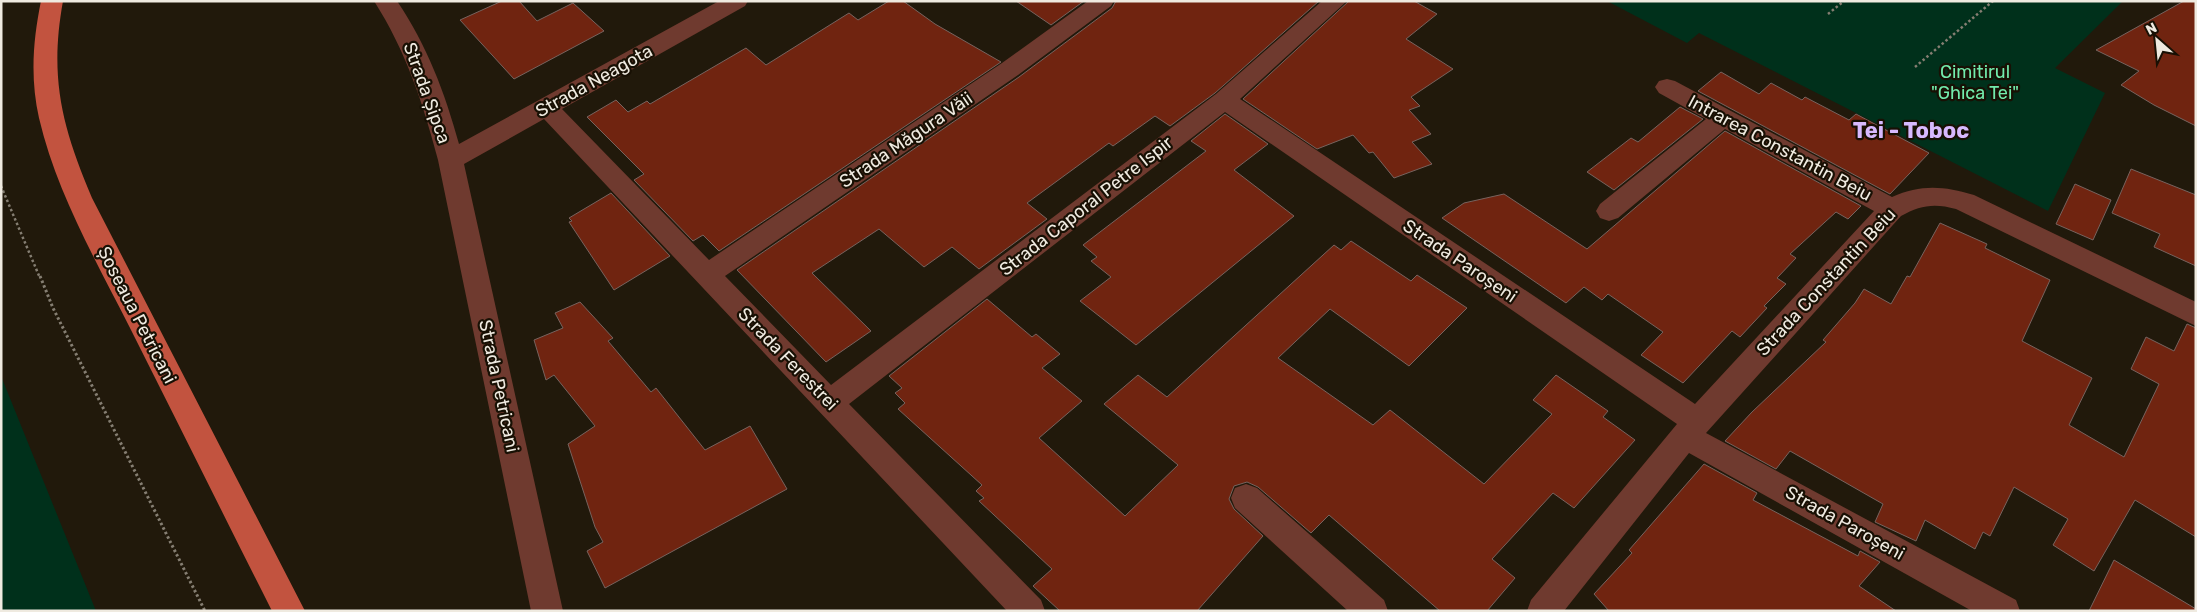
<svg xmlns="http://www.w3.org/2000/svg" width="2197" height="612" font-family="Rubik,sans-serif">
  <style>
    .green { fill: #00301b }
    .building { fill: #702410; stroke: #77635e }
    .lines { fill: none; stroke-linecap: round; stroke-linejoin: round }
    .path-far1 { stroke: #857e72; stroke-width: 2.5; stroke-dasharray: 2.5 2.5; stroke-linecap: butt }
    .path { stroke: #857e72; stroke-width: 3; stroke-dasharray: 2.5 2.5; stroke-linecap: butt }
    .minor { fill: #6f3a2f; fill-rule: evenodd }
    .major { fill: #c2533f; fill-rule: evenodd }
    .labels { text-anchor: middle; stroke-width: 4.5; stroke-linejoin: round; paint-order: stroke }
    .park-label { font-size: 18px; fill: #72ebac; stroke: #181004 }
    .street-label { font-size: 18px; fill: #efeae0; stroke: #181004 }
    .district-label { font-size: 22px; font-weight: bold; fill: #d7b9fe; stroke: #181004 }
  </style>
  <rect width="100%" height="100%" fill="#21190b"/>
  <path class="green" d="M1607,1H2123L2055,68L2105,93L2048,211L1699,33L1687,43Z
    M1,376L96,611H1Z"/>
  <path class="building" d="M502,1H519L537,21L573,3L604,31L514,79L460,20Z
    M889,1H903L935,24L1001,62L719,251L703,235L693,241L634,180L644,174L587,117L616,100L628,112L647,101L650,104L746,48L766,65L849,13L858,20Z
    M1016,1H1084L1051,25Z
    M1116,1H1319L1215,93L1170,126L1155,116L1113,146L1109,143L1027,203L1047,219L979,269L952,247L924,267L879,229L812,273L871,331L826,362L737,270L1019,77L1112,8Z
    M1349,1H1414L1437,14L1406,39L1453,69L1411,97L1420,106L1409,110L1431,134L1412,142L1432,164L1394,178L1373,152L1369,153L1353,135L1317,149L1243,99Z
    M2184,1H2196V126L2154,105L2121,85L2139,71L2096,50Z
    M1721,72L1759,94L1771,83L1802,100L1805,97L1849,120L1856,114L1929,153L1890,194L1698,91Z
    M1680,107L1703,119L1614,190L1587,172L1631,138L1638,142Z
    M1225,114L1268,144L1234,170L1294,216L1136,345L1080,301L1111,277L1091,261L1097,257L1083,245L1206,151L1191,141Z
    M1725,131L1861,206L1848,219L1836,212L1790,254L1796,258L1777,278L1786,284L1764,306L1767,308L1740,337L1732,331L1683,383L1641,355L1663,332L1608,294L1602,300L1584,287L1566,303L1442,218L1464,203L1504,194L1587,249Z
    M2131,169L2196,195V266L2154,247L2160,234L2112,213Z
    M2075,184L2111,200L2093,240L2056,224Z
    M611,193L670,256L614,290L569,222L572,221L569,218Z
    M1940,223L1987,244L1985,248L2050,280L2022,341L2092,378L2069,425L2124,457L2159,384L2131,369L2146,337L2174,351L2187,324L2196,328V537L2135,500L2094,571L2053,545L2068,519L2014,487L1990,536L1983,532L1975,549L1925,520L1916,541L1875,522L1883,504L1790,451L1776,469L1725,441L1752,412L1826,342L1823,340L1855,303L1864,289L1891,304L1907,276L1910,277Z
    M1351,241L1411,281L1417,275L1467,308L1409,366L1330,309L1278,358L1373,425L1390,410L1484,484L1552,414L1533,400L1556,375L1608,411L1603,417L1635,440L1574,508L1553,493L1492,559L1515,578L1487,611H1440L1329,515L1311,533L1258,487L1247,482L1234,486L1229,499L1234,509L1263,536L1197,611H1060L1033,586L1052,569L979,501L984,498L976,491L982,485L898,409L905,403L895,393L902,388L889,376L987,299L1032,337L1036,334L1060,354L1042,368L1082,401L1039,438L1125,516L1178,465L1104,404L1138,375L1167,397L1334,245L1341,250Z
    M580,302L613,338L608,341L651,392L656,388L705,450L750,426L787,489L605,588L587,551L603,542L595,527L568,444L595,426L554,375L546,380L534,340L563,328L555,313Z
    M1704,464L1757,493L1753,500L1858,556L1860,551L1880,562L1859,586L1896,611H1609L1594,594L1632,553L1629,550Z
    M2114,560L2196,609V611H2089Z"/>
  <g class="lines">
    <path class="path-far1" d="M1828,14L1844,1
      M1915,67L1993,1
      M1,186L40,278"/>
    <path class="path" d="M40,276L53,308L205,611"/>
    <path class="minor" d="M374,1H397C427,45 445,93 459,144L719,1H748L745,6L562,109L709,260L1002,63L1088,1H1114L1111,6L1018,75L725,276L831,385L1216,94L1322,1H1347L1240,99L1695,404L1874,211L1725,129L1618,218L1609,221L1600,218L1596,211L1600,204L1706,119L1659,93L1655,87L1659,81L1667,79L1675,81L1892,197C1921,184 1944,186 1974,195L2196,302V326L1956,209C1935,203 1920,205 1901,216L1706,433L2016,600L2020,611H1972L1689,453L1564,611H1527L1531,600L1677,424L1225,112L849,404L1041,600L1045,611H1007L544,119L464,164L563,611H531L438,160C423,103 406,51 374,1Z
      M1246,484L1257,488L1384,600L1388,611H1348L1235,508L1231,498L1235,488Z"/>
    <path class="major" d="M41,1H63C49,78 62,127 92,198L305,611H272C224,516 177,421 129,326C95,259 56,191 39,118C30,78 33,40 41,1Z"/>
  </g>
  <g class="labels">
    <g class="park-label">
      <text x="1975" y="78">Cimitirul<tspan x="1975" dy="21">"Ghica Tei"</tspan></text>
    </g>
    <g class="street-label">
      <text transform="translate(594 81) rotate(-29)" y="6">Strada Neagota</text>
      <text transform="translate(427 93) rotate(70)" y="6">Strada Șipca</text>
      <text transform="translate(906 140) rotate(-34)" y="6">Strada Măgura Văii</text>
      <text transform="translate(1780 148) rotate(28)" y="6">Intrarea Constantin Beiu</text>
      <text transform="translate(1086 206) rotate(-38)" y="6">Strada Caporal Petre Ispir</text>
      <text transform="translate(1460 261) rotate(34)" y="6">Strada Paroșeni</text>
      <text transform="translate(1826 282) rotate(-47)" y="6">Strada Constantin Beiu</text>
      <text transform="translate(137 315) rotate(63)" y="6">Șoseaua Petricani</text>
      <text transform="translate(788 359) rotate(46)" y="6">Strada Ferestrei</text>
      <text transform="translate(499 386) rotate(78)" y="6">Strada Petricani</text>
      <text transform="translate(1845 523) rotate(29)" y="6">Strada Paroșeni</text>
    </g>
    <g class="district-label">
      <text x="1911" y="138">Tei - Toboc</text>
    </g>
  </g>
  <rect width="2197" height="612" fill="none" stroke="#efeae0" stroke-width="5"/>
  <g transform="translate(2157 40) rotate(333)" stroke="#181004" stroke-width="4" paint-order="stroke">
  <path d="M0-4L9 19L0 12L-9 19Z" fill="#efeae0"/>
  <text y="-8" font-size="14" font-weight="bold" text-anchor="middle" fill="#efeae0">N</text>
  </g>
</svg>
